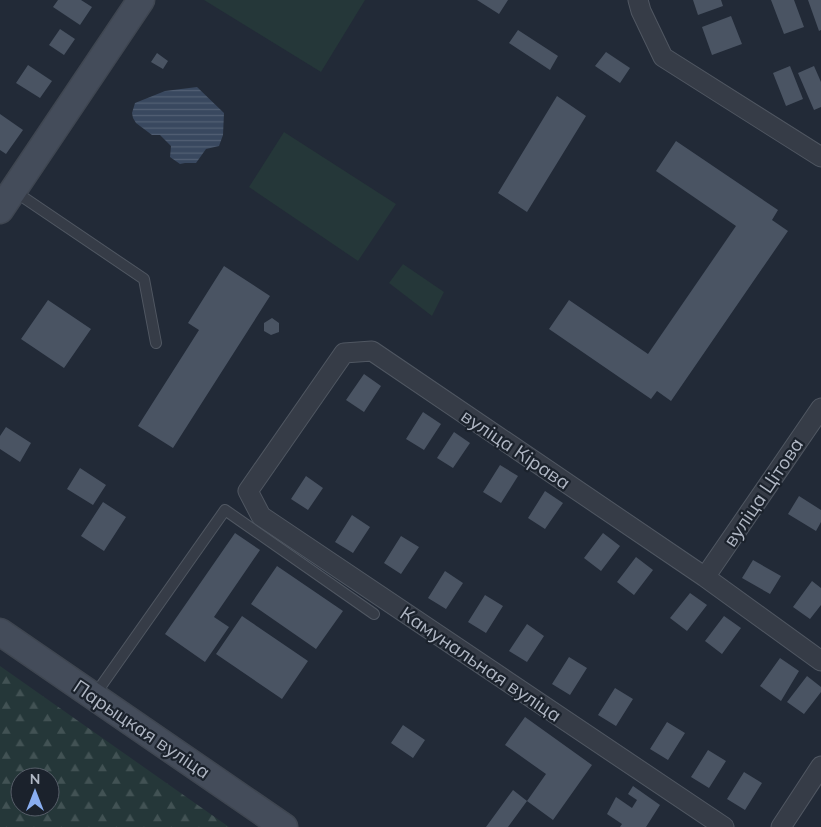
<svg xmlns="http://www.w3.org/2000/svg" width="821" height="827" font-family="Mulish,sans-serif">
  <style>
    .forest { fill: url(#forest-firs); fill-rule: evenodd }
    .pitch { fill: #253739 }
    .water { fill: url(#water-rules) }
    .building { fill: #4a5463 }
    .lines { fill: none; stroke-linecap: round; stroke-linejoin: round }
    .lane-casing { stroke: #505762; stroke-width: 12 }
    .street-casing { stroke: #505762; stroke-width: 21 }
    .secondary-casing { stroke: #3f4651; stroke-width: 29 }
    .lane { stroke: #363c47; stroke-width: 10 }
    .street { stroke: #363c47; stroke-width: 19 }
    .secondary { stroke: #444c5a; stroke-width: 26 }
    .labels { text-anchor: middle; stroke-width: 4.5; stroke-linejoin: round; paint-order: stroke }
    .street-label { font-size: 19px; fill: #b0b7c4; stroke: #1b222c }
  </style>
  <defs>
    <pattern id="forest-firs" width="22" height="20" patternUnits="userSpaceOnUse" patternTransform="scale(1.25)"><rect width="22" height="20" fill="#253739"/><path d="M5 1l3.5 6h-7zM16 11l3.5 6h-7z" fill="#425254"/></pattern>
    <pattern id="water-rules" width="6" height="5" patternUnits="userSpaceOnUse" patternTransform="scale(1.25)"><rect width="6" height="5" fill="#39485f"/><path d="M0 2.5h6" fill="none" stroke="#536074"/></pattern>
  </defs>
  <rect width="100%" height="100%" fill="#222a37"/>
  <path class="forest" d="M0,666L229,827H0ZM20,777H50V807H20Z"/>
  <path class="pitch" d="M204,0H365L321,72Z
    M284,132L396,204L358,261L249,187Z
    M403,264L444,292L432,316L389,283Z"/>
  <path class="water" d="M197,87L224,113L223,135L219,146L206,149L196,163H185L180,164L170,157L171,146L160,135H152L136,123L133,118L132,113L135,103L165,91Z"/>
  <path class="building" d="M58,0H81L92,7L80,25L53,7Z
    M477,0H508L499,14Z
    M693,0H721L723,6L698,15Z
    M771,0H794L804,27L784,34Z
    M808,0H821V30L819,31Z
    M731,16L742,44L712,55L702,27Z
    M60,29L75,39L64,55L49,45Z
    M518,30L558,56L550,70L509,43Z
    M606,52L630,68L620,83L595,66Z
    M157,53L168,61L163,69L151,62Z
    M28,65L52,81L40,98L16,83Z
    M790,66L803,99L786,106L773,73Z
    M814,66L821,82V107L814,110L798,73Z
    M557,96L586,116L527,212L498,193Z
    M0,114L23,130L6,154L0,150Z
    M676,141L778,210L772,220L788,231L671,401L657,391L651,399L549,329L569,300L648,354L736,226L656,171Z
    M224,266L270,296L173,448L138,426L199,330L188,323Z
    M48,300L91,329L64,368L21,339Z
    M272,318L279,323V332L271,335L264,331V323Z
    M364,374L381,386L364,412L346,400Z
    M423,412L441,424L424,450L406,439Z
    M6,427L31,443L20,462L0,449V436Z
    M454,432L470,443L453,468L437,458Z
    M500,465L518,476L501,503L483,492Z
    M80,468L106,485L93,505L67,489Z
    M306,476L323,488L308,510L291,499Z
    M545,491L563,503L545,529L528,518Z
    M799,496L821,510V522L816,531L788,514Z
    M103,502L126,517L104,551L81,536Z
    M352,515L370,527L353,553L335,542Z
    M235,533L260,550L214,617L229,627L205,662L165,634Z
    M603,533L620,546L601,571L584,558Z
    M401,536L419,547L401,574L384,563Z
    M636,557L653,570L634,595L617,582Z
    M753,560L781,576L770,594L742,578Z
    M277,566L343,611L316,649L251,604Z
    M445,571L463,583L446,609L428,598Z
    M812,581L821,588V605L810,619L793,607Z
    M690,593L707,605L687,631L670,618Z
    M485,595L503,606L486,633L468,622Z
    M242,616L308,661L282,699L216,654Z
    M724,616L741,628L722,654L705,641Z
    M527,624L544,636L527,662L509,651Z
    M569,657L587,668L570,695L552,684Z
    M780,658L799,671L781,701L760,686Z
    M807,676L821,687V692L804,714L787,702Z
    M615,688L633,699L616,726L598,715Z
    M525,717L592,765L553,820L527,801L546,774L505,745Z
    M667,722L685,733L668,760L650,749Z
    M403,725L425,740L413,758L391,743Z
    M708,750L726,761L709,788L691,777Z
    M744,772L762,783L745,810L727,799Z
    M633,786L660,805L646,827H620L622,824L607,814L616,797L632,808L637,800L628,794Z
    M513,790L527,801L508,827H486Z"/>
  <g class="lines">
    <g class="lane-casing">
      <path id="lane" d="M14,191L144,279L156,343
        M94,696L225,510L374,614"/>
    </g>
    <g class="street-casing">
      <path id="street" d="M638,0L641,11L663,57L821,157
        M705,577L821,408
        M724,827L261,516L248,491L344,353L372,351L705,577L821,661
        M781,827L821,766"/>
    </g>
    <g class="secondary-casing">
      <path id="secondary" d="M0,210L141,0
        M0,632L284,827"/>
    </g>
    <use href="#lane" class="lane"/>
    <use href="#street" class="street"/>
    <use href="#secondary" class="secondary"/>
  </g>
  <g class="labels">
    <g class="street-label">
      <text transform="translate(516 449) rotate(34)" y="7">вуліца Кірава</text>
      <text transform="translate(763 492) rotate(-56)" y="7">вуліца Цітова</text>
      <text transform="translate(481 664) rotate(34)" y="7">Камунальная вуліца</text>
      <text transform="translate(142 729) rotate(34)" y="7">Парыцкая вуліца</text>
    </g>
  </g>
  <g transform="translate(35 792)"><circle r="24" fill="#1b222c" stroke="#575e69"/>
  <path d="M0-4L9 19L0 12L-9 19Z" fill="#89aef0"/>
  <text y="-8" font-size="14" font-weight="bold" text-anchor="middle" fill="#b0b7c4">N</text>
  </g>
</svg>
